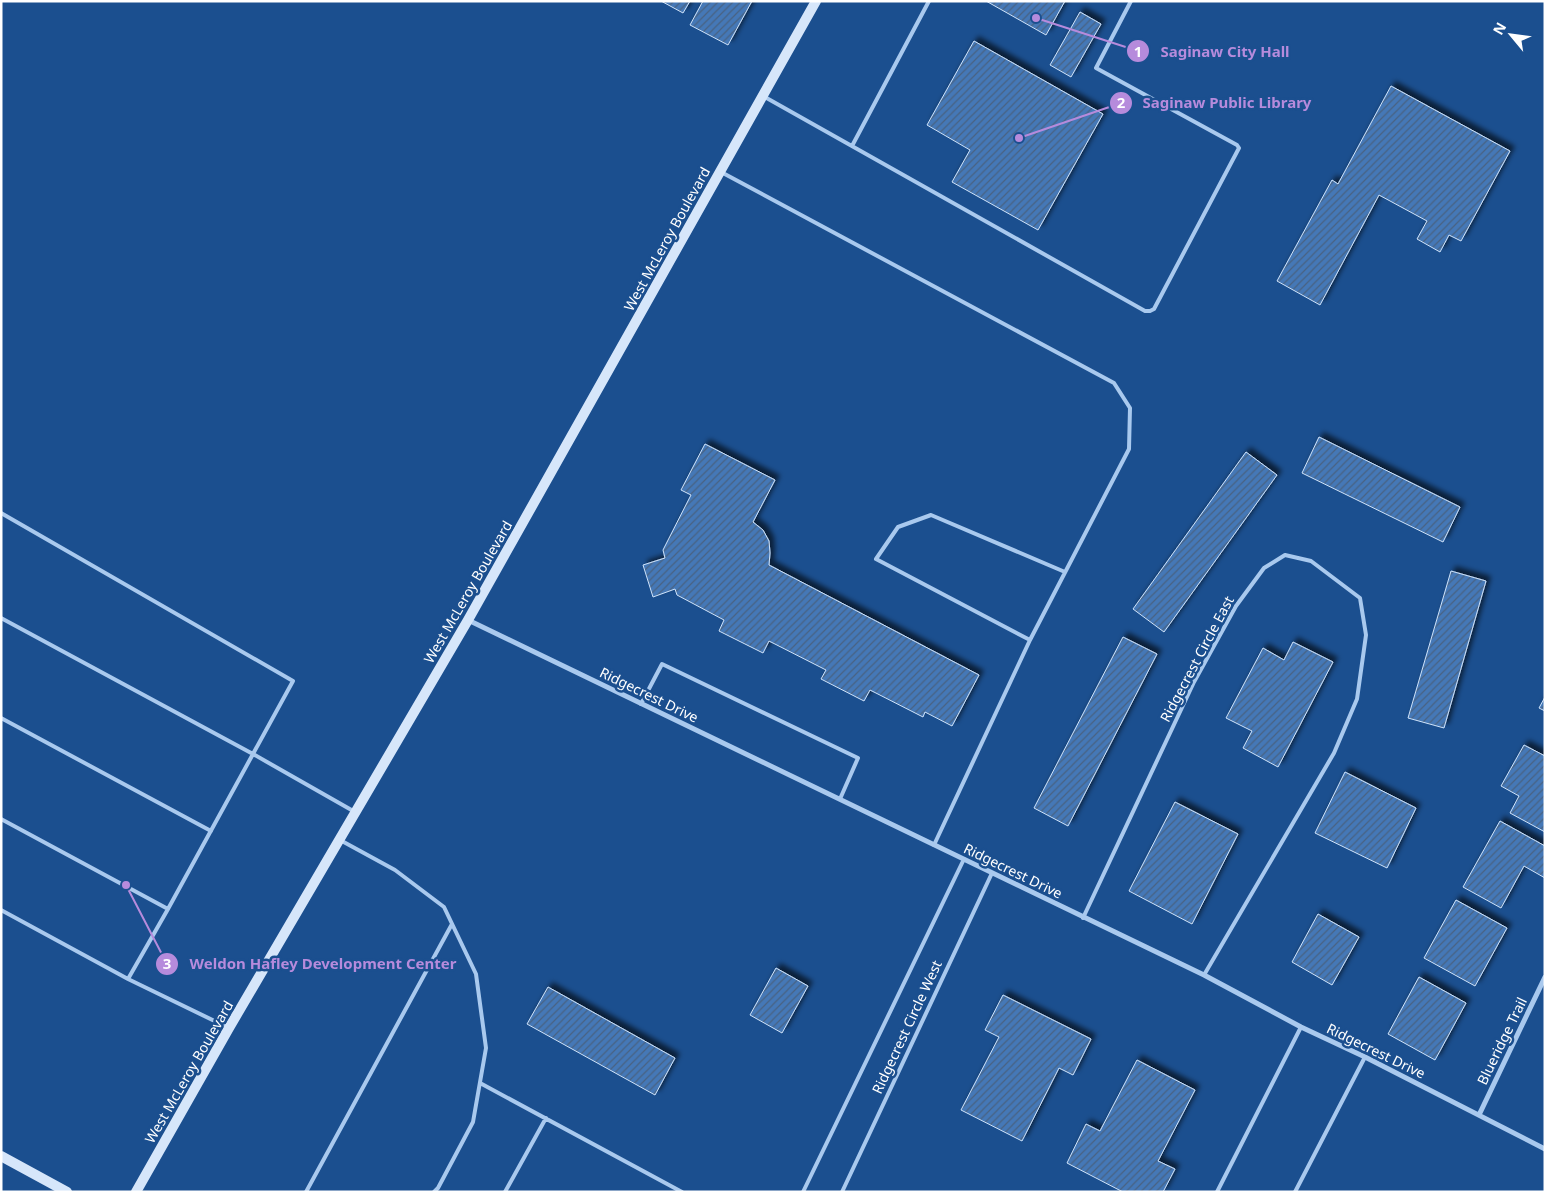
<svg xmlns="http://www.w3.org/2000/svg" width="1546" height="1193" font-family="'Noto Sans',sans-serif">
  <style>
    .building { fill: url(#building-hatch); stroke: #cfe3fa; filter: url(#shadow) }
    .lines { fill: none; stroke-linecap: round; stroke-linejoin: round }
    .lane { stroke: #a9c9ee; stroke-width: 4 }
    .street { stroke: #a9c9ee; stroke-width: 5 }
    .secondary { stroke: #d6e6fa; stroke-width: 10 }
    .labels { text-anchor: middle; stroke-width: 5; stroke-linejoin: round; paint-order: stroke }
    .street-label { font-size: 14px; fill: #fff; stroke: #1b4f8f }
    .leader { fill: none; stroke: #b68bdc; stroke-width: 2 }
    .callout-dot { fill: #b68bdc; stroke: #1b4f8f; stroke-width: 2 }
    .mark-label { font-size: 15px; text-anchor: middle; font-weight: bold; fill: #fff }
    .callout-label { font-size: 15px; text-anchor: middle; font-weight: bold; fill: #b68bdc; stroke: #1b4f8f; stroke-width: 5; stroke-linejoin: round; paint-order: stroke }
  </style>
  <defs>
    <pattern id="building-hatch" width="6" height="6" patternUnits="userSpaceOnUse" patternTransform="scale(1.25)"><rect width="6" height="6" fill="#4478b7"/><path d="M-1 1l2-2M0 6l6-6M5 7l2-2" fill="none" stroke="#486282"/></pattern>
    <filter id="shadow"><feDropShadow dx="4.5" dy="-4.5" stdDeviation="2.5" flood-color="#0009"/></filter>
  </defs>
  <rect width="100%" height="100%" fill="#1b4f8f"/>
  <path class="building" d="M661,1H690L683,13Z
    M703,1H752L728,45L690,25Z
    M986,1H1065L1046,35Z
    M1080,12L1101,24L1071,77L1050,65Z
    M974,41L1103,114L1038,230L952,182L970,150L927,125Z
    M1391,86L1510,151L1461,241L1449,235L1440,252L1417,239L1427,221L1379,195L1320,305L1277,281L1332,180L1338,184Z
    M1319,437L1460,507L1443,542L1302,473Z
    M705,444L775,480L753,522L763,530L769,541L770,553L769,565L979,675L952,726L925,712L923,717L870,690L864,701L821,679L826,670L769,641L763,653L719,631L724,620L677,595L675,589L653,597L643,565L665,558L663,550L691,495L681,490Z
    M1246,452L1277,475L1164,632L1133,609Z
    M1451,571L1486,581L1444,728L1408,718Z
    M1123,637L1157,654L1068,826L1034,808Z
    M1293,642L1333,662L1278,767L1243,748L1252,731L1226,718L1263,648L1284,660Z
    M1545,697V711L1539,708Z
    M1524,745L1545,756V832L1510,813L1519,796L1501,786Z
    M1345,772L1416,808L1387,868L1315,833Z
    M1175,802L1238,834L1192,924L1129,891Z
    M1500,821L1545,846V878L1524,866L1501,908L1463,887Z
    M1456,900L1507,928L1475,986L1424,958Z
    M1318,914L1359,937L1332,985L1292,962Z
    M776,968L808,986L782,1033L750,1015Z
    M1419,977L1466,1003L1435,1060L1388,1034Z
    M548,987L675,1058L655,1095L527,1024Z
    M1003,995L1091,1039L1073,1075L1059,1068L1022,1141L961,1110L999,1037L985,1030Z
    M1137,1060L1195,1090L1158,1161L1175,1169L1163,1192H1123L1067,1163L1086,1124L1100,1131Z"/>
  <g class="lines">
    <path class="lane" d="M763,96L1145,311H1150L1154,309L1239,148L1237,145L1096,68L1131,1
      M852,146L929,1
      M721,172L1114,383L1130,408L1129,449L1030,640L934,845
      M1,513L293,681L168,909L128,979L1,910
      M1,618L253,754L355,812
      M1030,640L876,559L898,527L931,515L1065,572
      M641,704L662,664L858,758L840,799
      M1,718L211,831
      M1,819L168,909
      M340,840L395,870L444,907L476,974L486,1048L473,1122L438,1188L434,1192
      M1083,918L1194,682L1236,606L1264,568L1285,555L1311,561L1360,598L1366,635L1357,699L1334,753L1204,975
      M128,979L229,1028
      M480,1083L682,1192
      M306,1192L452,924
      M505,1192L546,1118
      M803,1192L964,859
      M842,1192L992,873
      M1217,1192L1301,1027
      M1295,1192L1365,1057"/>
    <path class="street" d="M468,620L1204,975L1301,1027L1365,1057L1545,1149
      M1479,1115L1545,977"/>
    <path class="secondary" d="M1,1156L67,1192
      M136,1192L229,1028L468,620L816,1"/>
  </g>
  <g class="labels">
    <g class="street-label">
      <text transform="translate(667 239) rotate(-61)" y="5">West McLeroy Boulevard</text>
      <text transform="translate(468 592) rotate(-60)" y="5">West McLeroy Boulevard</text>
      <text transform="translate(1197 659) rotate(-62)" y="5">Ridgecrest Circle East</text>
      <text transform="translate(649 695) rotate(26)" y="5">Ridgecrest Drive</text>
      <text transform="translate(1013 871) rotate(26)" y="5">Ridgecrest Drive</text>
      <text transform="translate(907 1027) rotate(-65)" y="5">Ridgecrest Circle West</text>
      <text transform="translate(1502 1041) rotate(-64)" y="5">Blueridge Trail</text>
      <text transform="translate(1376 1051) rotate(26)" y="5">Ridgecrest Drive</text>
      <text transform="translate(189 1072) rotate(-60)" y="5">West McLeroy Boulevard</text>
    </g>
  </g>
  <path class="leader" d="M1036 18L1138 51M1019 138L1121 103M126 885L167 964"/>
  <g class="callout-dot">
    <circle cx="1036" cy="18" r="5"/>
    <circle cx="1019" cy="138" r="5"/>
    <circle cx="126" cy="885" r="5"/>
    <circle cx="1138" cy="51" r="12"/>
    <circle cx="1121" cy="103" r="12"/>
    <circle cx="167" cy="964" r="12"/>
  </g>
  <g class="mark-label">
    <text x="1138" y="57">1</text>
    <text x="1121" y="108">2</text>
    <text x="167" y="969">3</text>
  </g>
  <g class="callout-label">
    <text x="1225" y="57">Saginaw City Hall</text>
    <text x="1227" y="108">Saginaw Public Library</text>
    <text x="323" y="969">Weldon Hafley Development Center</text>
  </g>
  <rect width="1546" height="1193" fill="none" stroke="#ffffff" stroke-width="5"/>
  <g transform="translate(1511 35) rotate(299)" stroke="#1b4f8f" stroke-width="4" paint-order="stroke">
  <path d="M0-4L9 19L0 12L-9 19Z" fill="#ffffff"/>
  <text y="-8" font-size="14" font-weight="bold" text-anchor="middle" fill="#ffffff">N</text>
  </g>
</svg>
